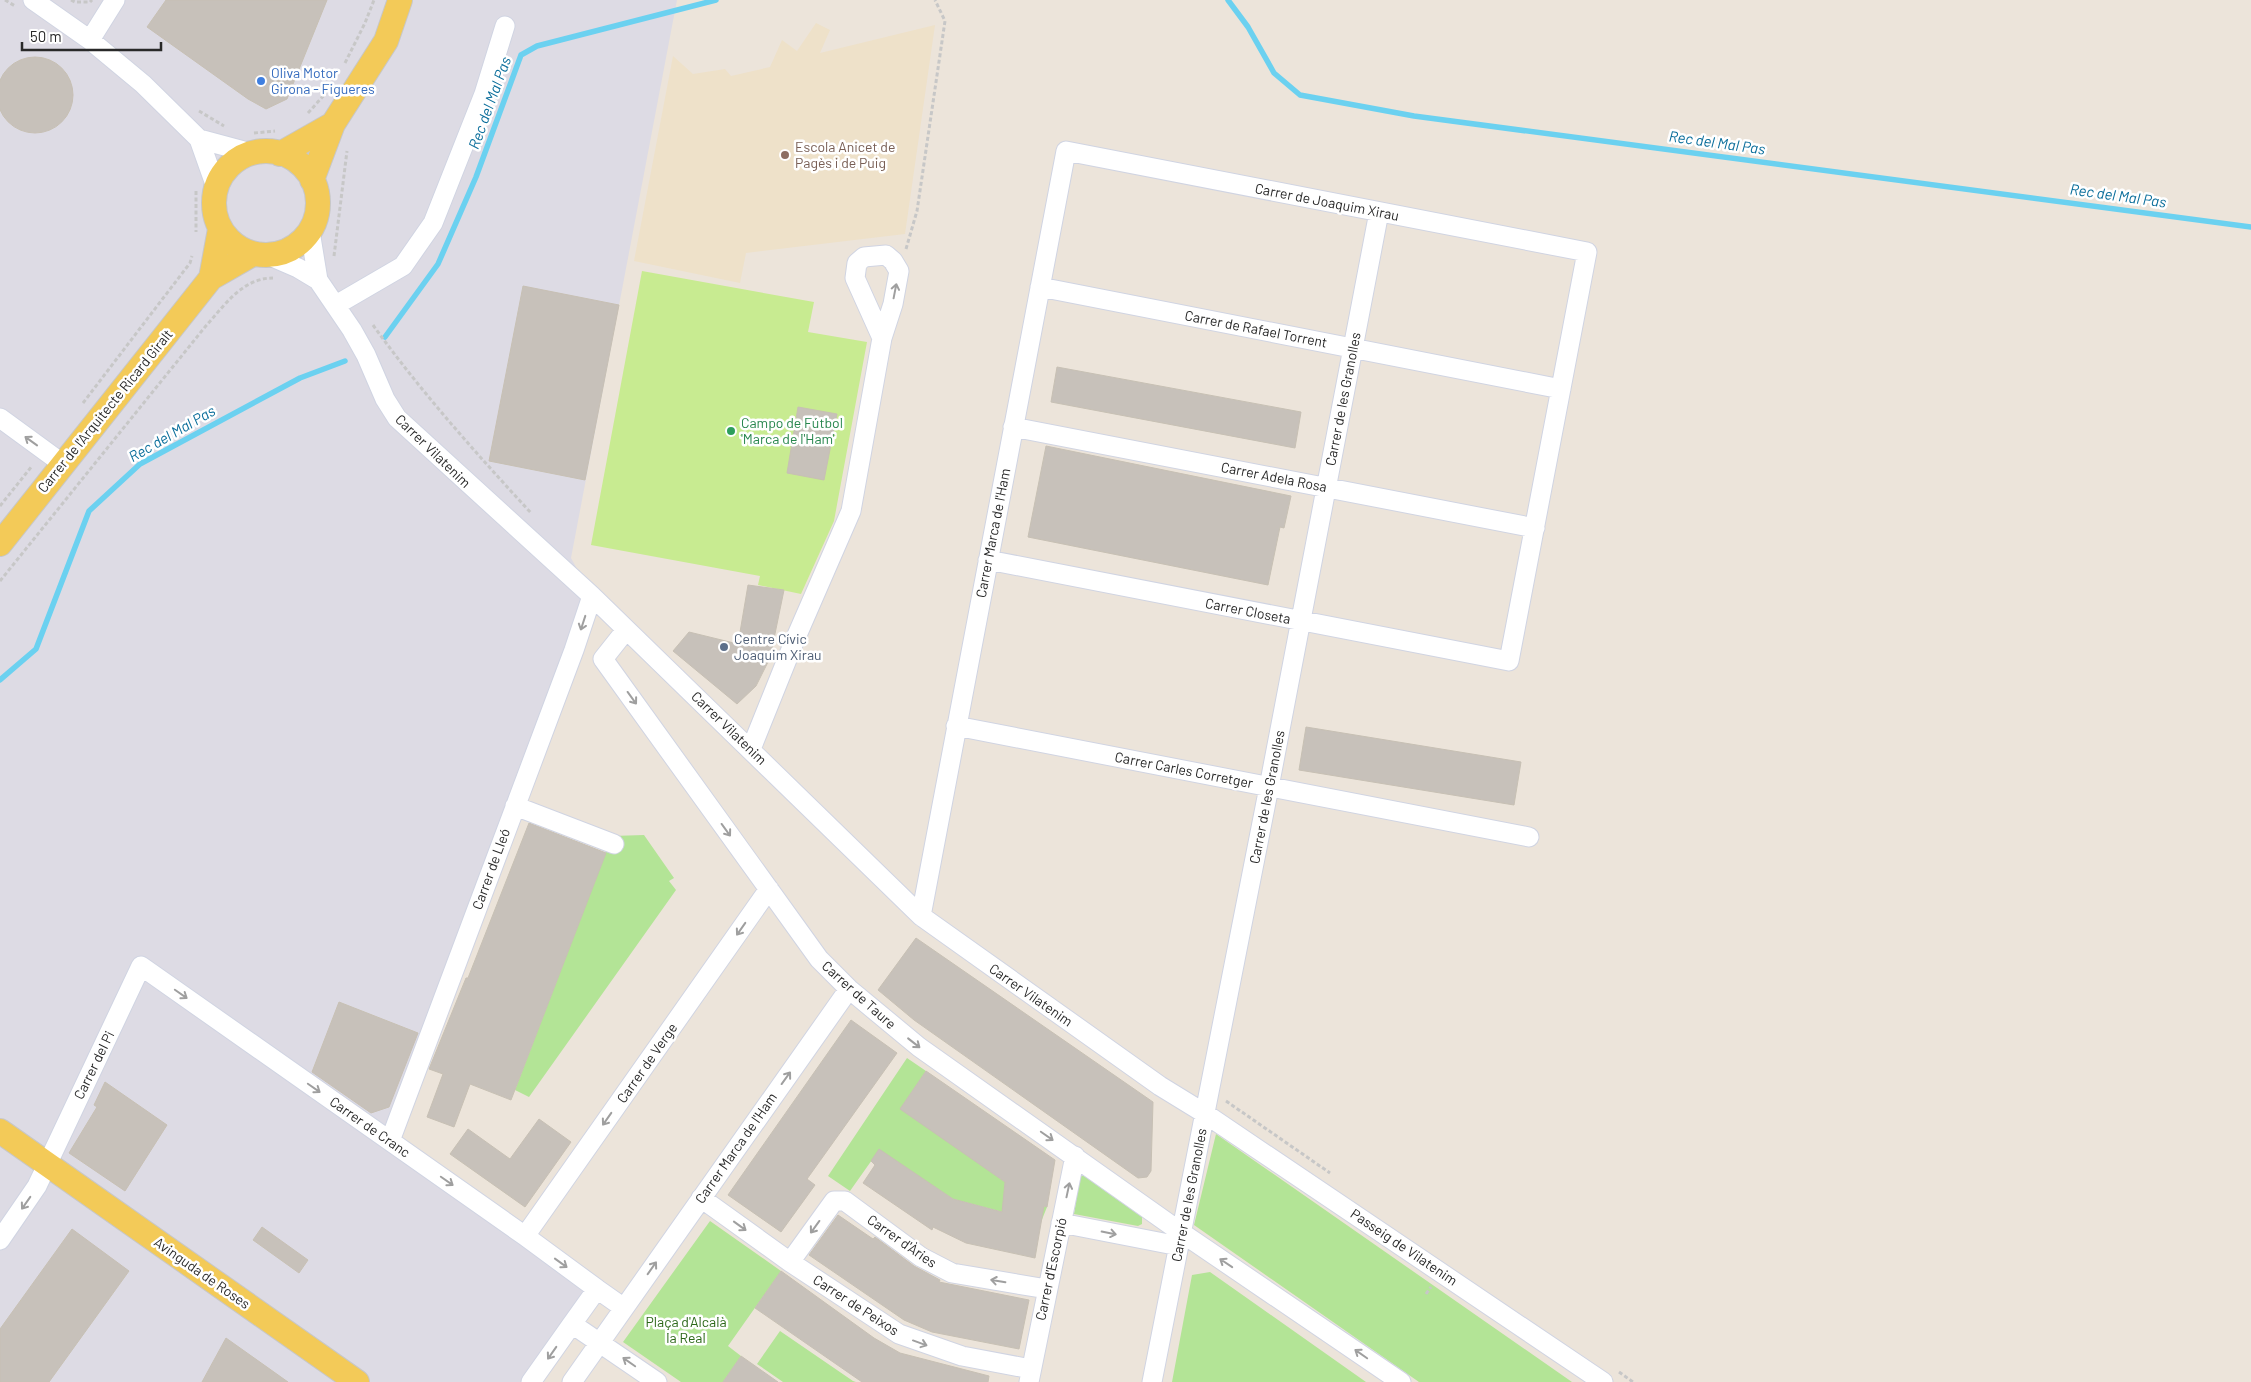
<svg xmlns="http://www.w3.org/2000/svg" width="2251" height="1382" font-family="Barlow,sans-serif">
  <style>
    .industrial { fill: #dddbe4 }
    .education { fill: #eee1c9 }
    .green { fill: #b3e496 }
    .pitch { fill: #c8eb91 }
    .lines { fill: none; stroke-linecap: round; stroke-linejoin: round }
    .stream { stroke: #6bd1f0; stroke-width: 5.5 }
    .building { fill: #c7c1ba; stroke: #c7c0b4 }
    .minor-casing { stroke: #d0d4e2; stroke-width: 21 }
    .major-casing { stroke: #c7c7c7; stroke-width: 26 }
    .path { stroke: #c7c7c7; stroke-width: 3; stroke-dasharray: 4 2.5; stroke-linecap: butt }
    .minor { stroke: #fff; stroke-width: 19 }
    .major { stroke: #f3ca58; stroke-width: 24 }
    .oneway { stroke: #9f9f9f }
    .shop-dot { fill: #3f7fe0; stroke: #fff; stroke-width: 2 }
    .education-dot { fill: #8d6e63; stroke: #fff; stroke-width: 2 }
    .leisure-dot { fill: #2e9e5b; stroke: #fff; stroke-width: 2 }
    .service-dot { fill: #5c6f8a; stroke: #fff; stroke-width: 2 }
    .labels { text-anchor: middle; stroke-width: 5; stroke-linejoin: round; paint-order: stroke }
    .shop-label { font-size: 14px; fill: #366cbe; stroke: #fff; text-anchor: start }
    .education-label { font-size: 14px; fill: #785e54; stroke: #fff; text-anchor: start }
    .street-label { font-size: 14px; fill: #292929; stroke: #fff }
    .leisure-label { font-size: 14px; fill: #27864d; stroke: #fff; text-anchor: start }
    .service-label { font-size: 14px; fill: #4e5e75; stroke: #fff; text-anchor: start }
    .park-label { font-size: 14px; fill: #2b6718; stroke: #fff }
    .water-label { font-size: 15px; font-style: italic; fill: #0b6e9b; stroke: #fff }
  </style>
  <rect width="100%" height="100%" fill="#ece4da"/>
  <path class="industrial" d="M0,0H677L571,558L592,596L391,1140L599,1289L534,1382H0Z"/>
  <path class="education" d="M816,23L830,30L820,53L935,25L905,234L746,253L740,283L634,261L673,56L693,74L725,69L731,76L770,67L782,40L797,51Z"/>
  <path class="green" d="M644,835L674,878L669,881L676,890L529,1097L515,1090L612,836Z
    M907,1058L926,1071L901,1108L1005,1182L1004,1199L1047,1207L1041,1222L953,1199L879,1150L850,1191L828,1176Z
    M1216,1134L1572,1382H1419L1194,1225Z
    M1083,1175L1142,1217V1224L1138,1226L1074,1214L1080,1177Z
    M710,1221L781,1271L728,1346L741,1356L723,1382H681L623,1342Z
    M1210,1272L1366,1382H1172L1192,1275Z
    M780,1331L853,1381L856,1382H783L757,1364Z"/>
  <path class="pitch" d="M642,271L814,302L808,332L867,342L834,521L801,594L758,585L760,576L591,545Z"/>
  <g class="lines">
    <path class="stream" d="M1228,0L1248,27L1274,73L1300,95L1414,116L2251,227
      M385,337L438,264L476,177L521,55L537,46L716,0
      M0,680L36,649L89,511L140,464L300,378L345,361"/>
  </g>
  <path class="building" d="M166,0H327L287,99L266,109L248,99L147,27Z
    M-3 95a38 38 0 1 1 76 0a38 38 0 1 1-76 0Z
    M523,286L619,305L585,480L489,461Z
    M1057,367L1301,412L1295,448L1051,402Z
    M798,407L837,414L824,480L787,473Z
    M1046,446L1291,496L1284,528L1280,527L1268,585L1028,537Z
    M748,585L784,590L770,658L756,686L737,704L673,651L689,632L738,644Z
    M1306,727L1521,762L1514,805L1299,770Z
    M529,823L606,853L511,1100L470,1084L454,1127L427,1117L443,1074L429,1069L466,978H468Z
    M916,938L1153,1102L1151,1171L1147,1177L1138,1178L914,1020L878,990Z
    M339,1002L418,1033L389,1107L371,1113L312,1072Z
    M851,1020L897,1053L807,1179L815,1185L781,1232L728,1195Z
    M926,1071L1055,1160L1047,1207L1044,1206L1035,1258L966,1243L933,1227L932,1230L863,1183L875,1165L871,1161L879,1149L953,1199L1002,1212L1005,1182L900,1109Z
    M105,1082L167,1125L125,1191L69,1153L97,1107L94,1105Z
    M539,1119L571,1142L525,1207L450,1154L468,1129L510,1159Z
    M838,1215L873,1239L875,1237L914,1266L940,1280L939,1282L1029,1300L1019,1349L932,1332L904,1320L809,1255Z
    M262,1227L308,1260L299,1273L253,1240Z
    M72,1229L129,1271L49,1382H0V1329Z
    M781,1271L874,1338L900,1353L989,1376L988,1382H862L755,1308Z
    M226,1338L288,1382H202Z
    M741,1356L778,1382H723Z"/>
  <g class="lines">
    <g class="minor-casing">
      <path id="minor" d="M33,0L90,40L143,84L199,139L216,187
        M90,40L115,0
        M199,139L251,153
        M310,231L318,280
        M268,255L298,268L318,280L352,330L366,355L385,399L397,418L592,596L921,916L1160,1086L1204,1113L1603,1382
        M1040,287L1561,389
        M336,305L403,266L433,223L484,94L505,26
        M0,418L63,464
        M1013,427L1535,528
        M603,659L819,959L849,989L919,1047L1182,1233L1401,1382
        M603,659L626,630
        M956,726L1529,837
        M751,749L794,642L851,511L882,338L893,304L899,271L893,261L886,255L864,257L857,263L855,278L882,338
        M515,806L614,844
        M921,916C969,661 1017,406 1066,151L1587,252L1509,661L988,560
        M390,1141L574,650L592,596
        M701,1198L790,1262L899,1334L962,1356L1031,1369
        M1061,1223L1179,1246
        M525,1236L769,889
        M0,1240L37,1186L141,966L525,1236L597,1289
        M790,1262L834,1201H845L921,1257L952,1273L1047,1289
        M624,1308L597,1289L572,1324L657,1382
        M531,1382L572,1324
        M572,1382L849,989
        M1029,1382L1075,1156
        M1152,1382L1269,787L1379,212"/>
    </g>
    <g class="major-casing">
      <path id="major" d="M214 203a52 52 0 1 1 104 0a52 52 0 1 1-104 0Z
        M280,154L333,124
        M312,180L333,124L386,41L400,0
        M211,278L220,229
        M0,544L211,278L253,254
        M0,1131L357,1382"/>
    </g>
    <path class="path" d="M5,0L15,6
      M71,0L75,2H90L92,0
      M345,63L365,23L374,0
      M199,111L224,126
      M308,113L326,93
      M254,133L275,131
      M196,191V232
      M906,249L917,211L945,21L935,0
      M334,256L347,151
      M373,325C421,392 476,453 531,513
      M83,403L190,263L192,256
      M0,506L32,466
      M0,581L205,327C224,306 242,278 273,278
      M1226,1101L1330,1173
      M1426,1294L1431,1287
      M1619,1372L1633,1382"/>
    <use href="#minor" class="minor"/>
    <use href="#major" class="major"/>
  </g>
  <defs><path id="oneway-shaft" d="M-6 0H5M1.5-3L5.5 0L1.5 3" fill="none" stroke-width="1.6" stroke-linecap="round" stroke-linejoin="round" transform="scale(1.25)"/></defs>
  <g class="oneway">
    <use href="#oneway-shaft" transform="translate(895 291) rotate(-79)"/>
    <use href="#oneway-shaft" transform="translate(31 441) rotate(-144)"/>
    <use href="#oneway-shaft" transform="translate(583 623) rotate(108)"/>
    <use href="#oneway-shaft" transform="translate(632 698) rotate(54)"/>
    <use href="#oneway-shaft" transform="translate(726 830) rotate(54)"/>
    <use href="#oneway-shaft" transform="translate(741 929) rotate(125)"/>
    <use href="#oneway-shaft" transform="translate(181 994) rotate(35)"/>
    <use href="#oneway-shaft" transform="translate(914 1043) rotate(38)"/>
    <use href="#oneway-shaft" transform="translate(786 1078) rotate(-54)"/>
    <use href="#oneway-shaft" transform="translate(314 1088) rotate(35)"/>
    <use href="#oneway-shaft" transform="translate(607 1119) rotate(125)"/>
    <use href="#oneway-shaft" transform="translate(1047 1136) rotate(35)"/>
    <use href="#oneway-shaft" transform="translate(447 1181) rotate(35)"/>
    <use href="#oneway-shaft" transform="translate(1068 1190) rotate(-78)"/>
    <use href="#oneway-shaft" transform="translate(26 1203) rotate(125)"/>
    <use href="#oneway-shaft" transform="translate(740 1226) rotate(36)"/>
    <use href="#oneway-shaft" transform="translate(815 1227) rotate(126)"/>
    <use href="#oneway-shaft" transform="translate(1109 1233) rotate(11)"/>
    <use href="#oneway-shaft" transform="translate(561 1263) rotate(36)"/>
    <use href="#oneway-shaft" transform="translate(1226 1263) rotate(-146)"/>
    <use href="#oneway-shaft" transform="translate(652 1268) rotate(-55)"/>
    <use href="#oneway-shaft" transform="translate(998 1281) rotate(-171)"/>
    <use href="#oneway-shaft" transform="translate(920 1343) rotate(20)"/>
    <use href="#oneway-shaft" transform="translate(552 1353) rotate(125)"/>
    <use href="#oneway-shaft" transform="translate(1361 1354) rotate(-145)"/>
    <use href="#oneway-shaft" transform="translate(629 1362) rotate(-145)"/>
  </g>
  <circle class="shop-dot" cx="261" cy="81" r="5"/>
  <circle class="education-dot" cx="785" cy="155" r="5"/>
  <circle class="leisure-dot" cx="731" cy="431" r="5"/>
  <circle class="service-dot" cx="724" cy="647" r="5"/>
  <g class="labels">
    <g class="shop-label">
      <text x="271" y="78">Oliva Motor<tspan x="271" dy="16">Girona - Figueres</tspan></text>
    </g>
    <g class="education-label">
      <text x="795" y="152">Escola Anicet de<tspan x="795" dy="16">Pagès i de Puig</tspan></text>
    </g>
    <g class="street-label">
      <text transform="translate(1327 202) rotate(11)" y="5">Carrer de Joaquim Xirau</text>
      <text transform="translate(1256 329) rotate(11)" y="5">Carrer de Rafael Torrent</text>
      <text transform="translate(1343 399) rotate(-79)" y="5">Carrer de les Granolles</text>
      <text transform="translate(105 411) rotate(-51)" y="5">Carrer de l'Arquitecte Ricard Giralt</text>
      <text transform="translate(433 451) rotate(44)" y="5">Carrer Vilatenim</text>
      <text transform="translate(1274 477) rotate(11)" y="5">Carrer Adela Rosa</text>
      <text transform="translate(993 533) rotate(-79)" y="5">Carrer Marca de l'Ham</text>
      <text transform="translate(1248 611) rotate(11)" y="5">Carrer Closeta</text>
      <text transform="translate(729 728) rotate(44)" y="5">Carrer Vilatenim</text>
      <text transform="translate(1184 770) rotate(11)" y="5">Carrer Carles Corretger</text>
      <text transform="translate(1267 797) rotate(-79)" y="5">Carrer de les Granolles</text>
      <text transform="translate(491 869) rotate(-70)" y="5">Carrer de Lleó</text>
      <text transform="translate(859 995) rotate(42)" y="5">Carrer de Taure</text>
      <text transform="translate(1031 995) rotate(35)" y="5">Carrer Vilatenim</text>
      <text transform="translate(647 1063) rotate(-55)" y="5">Carrer de Verge</text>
      <text transform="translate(94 1065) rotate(-64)" y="5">Carrer del Pi</text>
      <text transform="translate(370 1127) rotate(35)" y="5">Carrer de Cranc</text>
      <text transform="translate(736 1148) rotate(-55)" y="5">Carrer Marca de l'Ham</text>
      <text transform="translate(1189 1195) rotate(-79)" y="5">Carrer de les Granolles</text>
      <text transform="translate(902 1241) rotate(35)" y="5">Carrer d'Àries</text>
      <text transform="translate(1404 1247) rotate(34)" y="5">Passeig de Vilatenim</text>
      <text transform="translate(1051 1269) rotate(-78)" y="5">Carrer d'Escorpió</text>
      <text transform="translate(202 1273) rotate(35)" y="5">Avinguda de Roses</text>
      <text transform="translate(856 1305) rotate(33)" y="5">Carrer de Peixos</text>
    </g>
    <g class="leisure-label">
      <text x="741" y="428">Campo de Fútbol<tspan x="741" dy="16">'Marca de l'Ham'</tspan></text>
    </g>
    <g class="service-label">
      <text x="734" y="644">Centre Cívic<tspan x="734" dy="16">Joaquim Xirau</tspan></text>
    </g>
    <g class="park-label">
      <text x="686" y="1327">Plaça d'Alcalà<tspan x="686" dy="16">la Real</tspan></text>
    </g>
    <g class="water-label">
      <text transform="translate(490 103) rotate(-70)" y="5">Rec del Mal Pas</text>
      <text transform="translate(1717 143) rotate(8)" y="5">Rec del Mal Pas</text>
      <text transform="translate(2118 196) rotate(8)" y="5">Rec del Mal Pas</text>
      <text transform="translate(172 434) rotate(-30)" y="5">Rec del Mal Pas</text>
    </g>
  </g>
  <path d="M22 42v8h139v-8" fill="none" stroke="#292929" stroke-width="2.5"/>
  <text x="30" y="42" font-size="15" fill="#292929" stroke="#ffffff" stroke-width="4" paint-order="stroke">50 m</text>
</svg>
